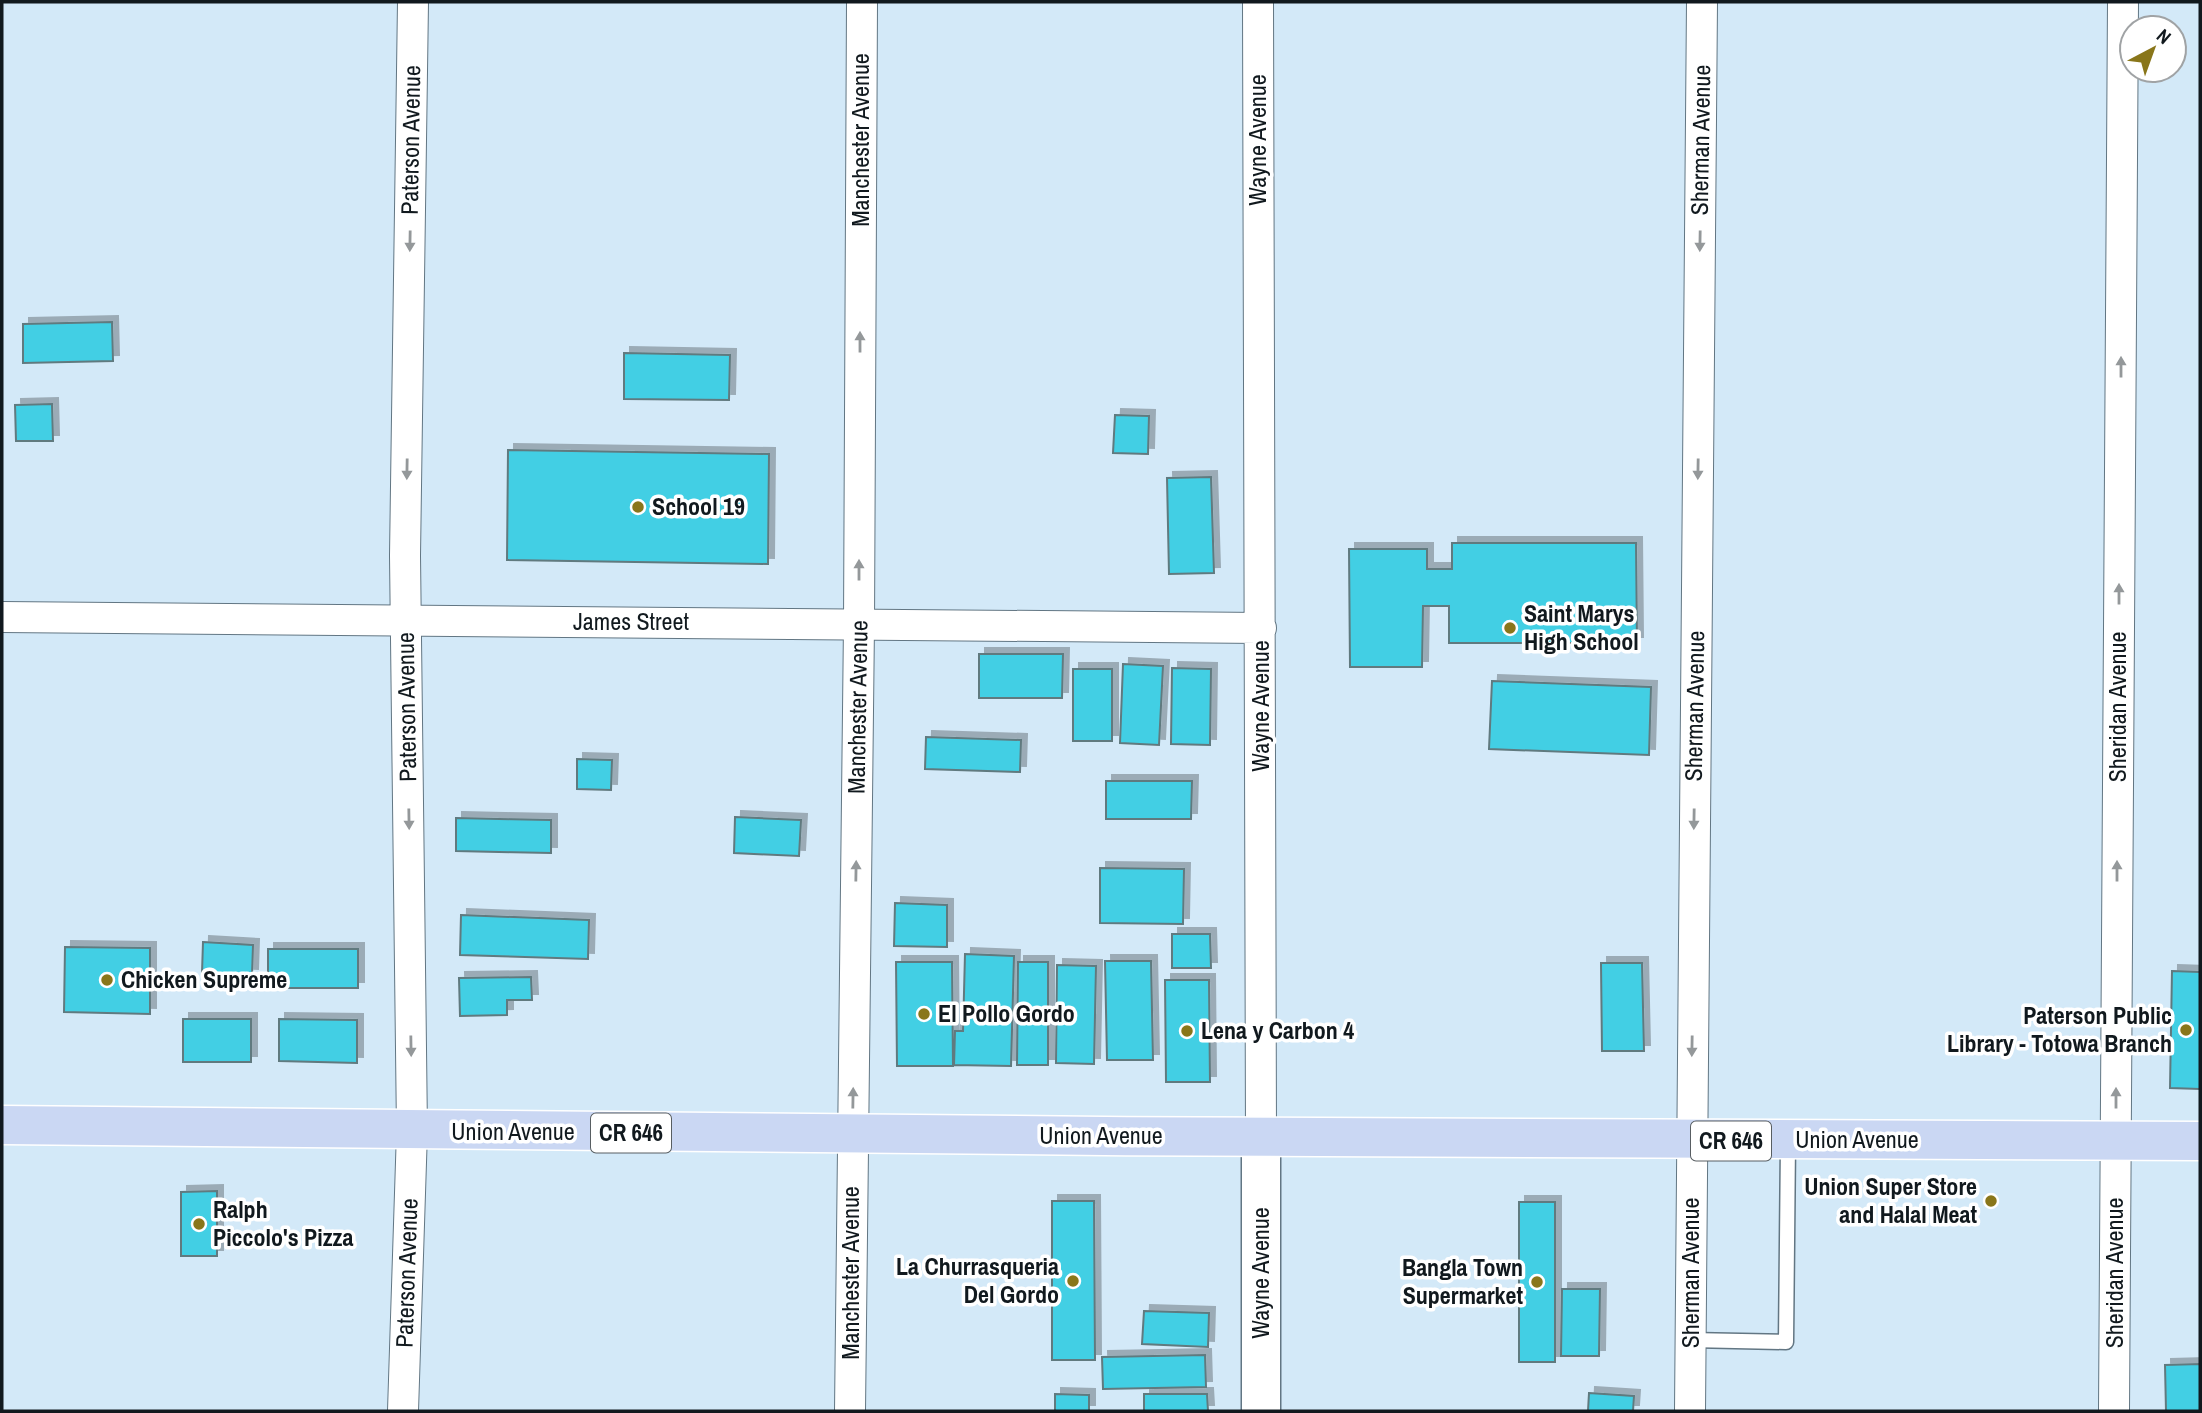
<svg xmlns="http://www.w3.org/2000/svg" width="2202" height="1413" font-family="'Archivo Narrow',sans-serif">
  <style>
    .building { fill: #42cfe4; stroke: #607a7f; stroke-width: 2; filter: url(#shadow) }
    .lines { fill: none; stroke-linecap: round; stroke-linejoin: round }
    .lane-casing { stroke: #627683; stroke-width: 17 }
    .street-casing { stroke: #627683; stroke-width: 32 }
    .secondary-casing { stroke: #627683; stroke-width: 41 }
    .primary-casing { stroke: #fff; stroke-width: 41 }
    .lane { stroke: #fff; stroke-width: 14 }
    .street { stroke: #fff; stroke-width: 30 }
    .secondary { stroke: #fff; stroke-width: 38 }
    .primary { stroke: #cad7f3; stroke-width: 38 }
    .oneway { fill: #94989a }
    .poi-dot { fill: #89761a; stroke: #fff; stroke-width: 2.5 }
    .labels { text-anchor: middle; stroke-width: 7; stroke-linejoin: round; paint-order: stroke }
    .shield { fill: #fff; stroke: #585e62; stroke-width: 2 }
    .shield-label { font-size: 23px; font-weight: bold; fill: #11191e }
    .street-label { font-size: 24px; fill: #11191e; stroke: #fff }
    .poi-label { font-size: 24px; font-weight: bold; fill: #11191e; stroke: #fff; text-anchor: start }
  </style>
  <defs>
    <filter id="shadow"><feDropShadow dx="6" dy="-6" stdDeviation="0" flood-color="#0004"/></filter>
  </defs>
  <rect width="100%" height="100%" fill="#d3e9f8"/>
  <path class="building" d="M112,322L113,361L23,363V324Z
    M624,353L730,355L729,400L624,399Z
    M52,404L53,441H16L15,405Z
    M1115,415L1149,416L1148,454L1113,453Z
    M508,450L769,454L768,564L507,560Z
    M1211,477L1214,573L1169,574L1167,478Z
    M1452,543H1636L1637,643H1449V606H1423L1422,667H1350L1349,549H1427V569H1452Z
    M979,654H1063L1062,698H979Z
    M1123,664L1163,666L1159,745L1120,743Z
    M1172,668L1211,669L1210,745L1171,744Z
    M1073,669H1112V741H1073Z
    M1492,681L1651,687L1649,755L1489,749Z
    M926,737L1021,740L1020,772L925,769Z
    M577,759L612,760L611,790L577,789Z
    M1106,781H1192L1191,819H1106Z
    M735,817L801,820L799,856L734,853Z
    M456,818L551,820V853L456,851Z
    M1100,868L1184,869L1183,924L1100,923Z
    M895,903L947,905V947L894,946Z
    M461,915L589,920L588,959L460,955Z
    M1172,934H1210L1211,968H1172Z
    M203,942L253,945L252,975L202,973Z
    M65,947L150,948V1014L64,1012Z
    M268,949H358V988H268Z
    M965,954L1014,956L1011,1066L954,1065L955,1031H963Z
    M1105,961H1151L1153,1060H1107Z
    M896,962H952L953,1066H897Z
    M1018,962H1048V1065H1017Z
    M1601,963H1642L1644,1051H1602Z
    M1057,965L1096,966L1094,1064L1056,1063Z
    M2172,971L2200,972V1089L2170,1088Z
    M531,977L532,1000H507V1015L460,1016L459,978Z
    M1165,980H1209L1210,1082H1166Z
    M183,1019H251V1062H183Z
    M279,1019L357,1020V1063L279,1061Z
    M217,1191V1256H181V1192Z
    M1052,1201H1094L1095,1360H1052Z
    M1519,1202H1555V1362H1519Z
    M1562,1289H1600L1599,1356H1561Z
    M1144,1311L1209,1313L1208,1347L1142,1344Z
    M1205,1355L1206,1387L1103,1389L1102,1357Z
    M2200,1364V1411H2166L2165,1365Z
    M1589,1393L1634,1396L1633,1411H1588Z
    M1055,1394L1089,1395V1411H1055Z
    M1144,1394H1207L1208,1411H1144Z"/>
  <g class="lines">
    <g class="lane-casing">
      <path id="lane" d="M1690,1340L1786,1342L1788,1142"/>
    </g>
    <g class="street-casing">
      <path id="street" d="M1258,2L1261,1137
        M2,617L1261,628
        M403,1411L412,1131L405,556L413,2
        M850,1411L859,624L862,2
        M1690,1411L1702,2
        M2114,1411L2123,2"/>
    </g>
    <g class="secondary-casing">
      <path id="secondary" d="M1261,1137V1411"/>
    </g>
    <g class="primary-casing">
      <path id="primary" d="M2,1125C735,1136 1467,1138 2200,1141"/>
    </g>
    <use href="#lane" class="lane"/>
    <use href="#street" class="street"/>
    <use href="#secondary" class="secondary"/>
    <use href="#primary" class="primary"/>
  </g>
  <defs><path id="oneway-solid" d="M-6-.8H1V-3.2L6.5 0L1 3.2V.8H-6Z" transform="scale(1.75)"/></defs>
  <g class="oneway">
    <use href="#oneway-solid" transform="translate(410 241) rotate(91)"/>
    <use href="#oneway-solid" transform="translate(1700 241) rotate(91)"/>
    <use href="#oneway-solid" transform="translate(860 342) rotate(-90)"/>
    <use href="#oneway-solid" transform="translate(2121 367) rotate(-90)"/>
    <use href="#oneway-solid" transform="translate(407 469) rotate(91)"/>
    <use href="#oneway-solid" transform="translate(1698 469) rotate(91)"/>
    <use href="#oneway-solid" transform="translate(859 570) rotate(-90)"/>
    <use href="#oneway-solid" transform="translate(2119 594) rotate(-90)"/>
    <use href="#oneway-solid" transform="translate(409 819) rotate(89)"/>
    <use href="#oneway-solid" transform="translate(1694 819) rotate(91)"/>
    <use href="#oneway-solid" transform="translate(856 871) rotate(-89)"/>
    <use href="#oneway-solid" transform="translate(2117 871) rotate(-90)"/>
    <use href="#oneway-solid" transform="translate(411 1046) rotate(89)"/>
    <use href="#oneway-solid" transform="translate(1692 1046) rotate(91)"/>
    <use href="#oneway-solid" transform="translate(853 1098) rotate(-89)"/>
    <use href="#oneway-solid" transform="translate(2116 1098) rotate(-90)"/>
  </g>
  <g class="poi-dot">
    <circle cx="638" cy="507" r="7"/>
    <circle cx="1510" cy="628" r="7"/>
    <circle cx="107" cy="980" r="7"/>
    <circle cx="924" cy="1014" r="7"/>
    <circle cx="2186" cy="1030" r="7"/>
    <circle cx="1187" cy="1031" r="7"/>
    <circle cx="1991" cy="1201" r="7"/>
    <circle cx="199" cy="1224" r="7"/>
    <circle cx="1073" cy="1281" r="7"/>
    <circle cx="1537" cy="1282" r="7"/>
  </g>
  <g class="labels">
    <g class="shield">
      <rect x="591" y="1113.5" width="80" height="39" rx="5"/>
      <rect x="1691" y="1121.5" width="80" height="39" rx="5"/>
    </g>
    <g class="shield-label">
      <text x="631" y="1141">CR 646</text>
      <text x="1731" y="1149">CR 646</text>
    </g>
    <g class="street-label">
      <text transform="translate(411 140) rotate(-89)" y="8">Paterson Avenue</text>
      <text transform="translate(861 140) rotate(-90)" y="8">Manchester Avenue</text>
      <text transform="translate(1258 140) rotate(-90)" y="8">Wayne Avenue</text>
      <text transform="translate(1701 140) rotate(-89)" y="8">Sherman Avenue</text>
      <text x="631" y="630">James Street</text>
      <text transform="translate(1261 706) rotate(-90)" y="8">Wayne Avenue</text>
      <text transform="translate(1695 706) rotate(-89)" y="8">Sherman Avenue</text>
      <text transform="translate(407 707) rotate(-91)" y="8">Paterson Avenue</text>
      <text transform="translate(858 707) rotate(-89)" y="8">Manchester Avenue</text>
      <text transform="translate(2118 707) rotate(-90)" y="8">Sheridan Avenue</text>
      <text x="513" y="1140">Union Avenue</text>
      <text x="1101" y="1144">Union Avenue</text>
      <text x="1857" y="1148">Union Avenue</text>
      <text transform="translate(407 1273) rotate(-88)" y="8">Paterson Avenue</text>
      <text transform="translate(851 1273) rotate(-90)" y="8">Manchester Avenue</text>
      <text transform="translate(1261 1273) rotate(-90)" y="8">Wayne Avenue</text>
      <text transform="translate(1691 1273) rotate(-90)" y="8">Sherman Avenue</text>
      <text transform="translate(2115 1273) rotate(-90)" y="8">Sheridan Avenue</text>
    </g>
    <g class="poi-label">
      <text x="652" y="515">School 19</text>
      <text x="1524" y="622">Saint Marys<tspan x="1524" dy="28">High School</tspan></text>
      <text x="121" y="988">Chicken Supreme</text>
      <text x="938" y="1022">El Pollo Gordo</text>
      <text x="2172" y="1024" text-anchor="end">Paterson Public<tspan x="2172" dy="28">Library - Totowa Branch</tspan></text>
      <text x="1201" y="1039">Lena y Carbon 4</text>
      <text x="1977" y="1195" text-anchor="end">Union Super Store<tspan x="1977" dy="28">and Halal Meat</tspan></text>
      <text x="213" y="1218">Ralph<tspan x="213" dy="28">Piccolo's Pizza</tspan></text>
      <text x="1059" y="1275" text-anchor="end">La Churrasqueria<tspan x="1059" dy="28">Del Gordo</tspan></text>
      <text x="1523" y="1276" text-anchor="end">Bangla Town<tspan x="1523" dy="28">Supermarket</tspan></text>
    </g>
  </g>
  <rect width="2202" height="1413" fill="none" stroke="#11191e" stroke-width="7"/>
  <g transform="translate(2153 49) rotate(41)"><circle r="33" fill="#ffffff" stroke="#a0a3a5" stroke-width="2"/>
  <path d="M0-5L12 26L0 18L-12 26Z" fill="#89761a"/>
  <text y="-10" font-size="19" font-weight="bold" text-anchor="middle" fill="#11191e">N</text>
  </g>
</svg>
